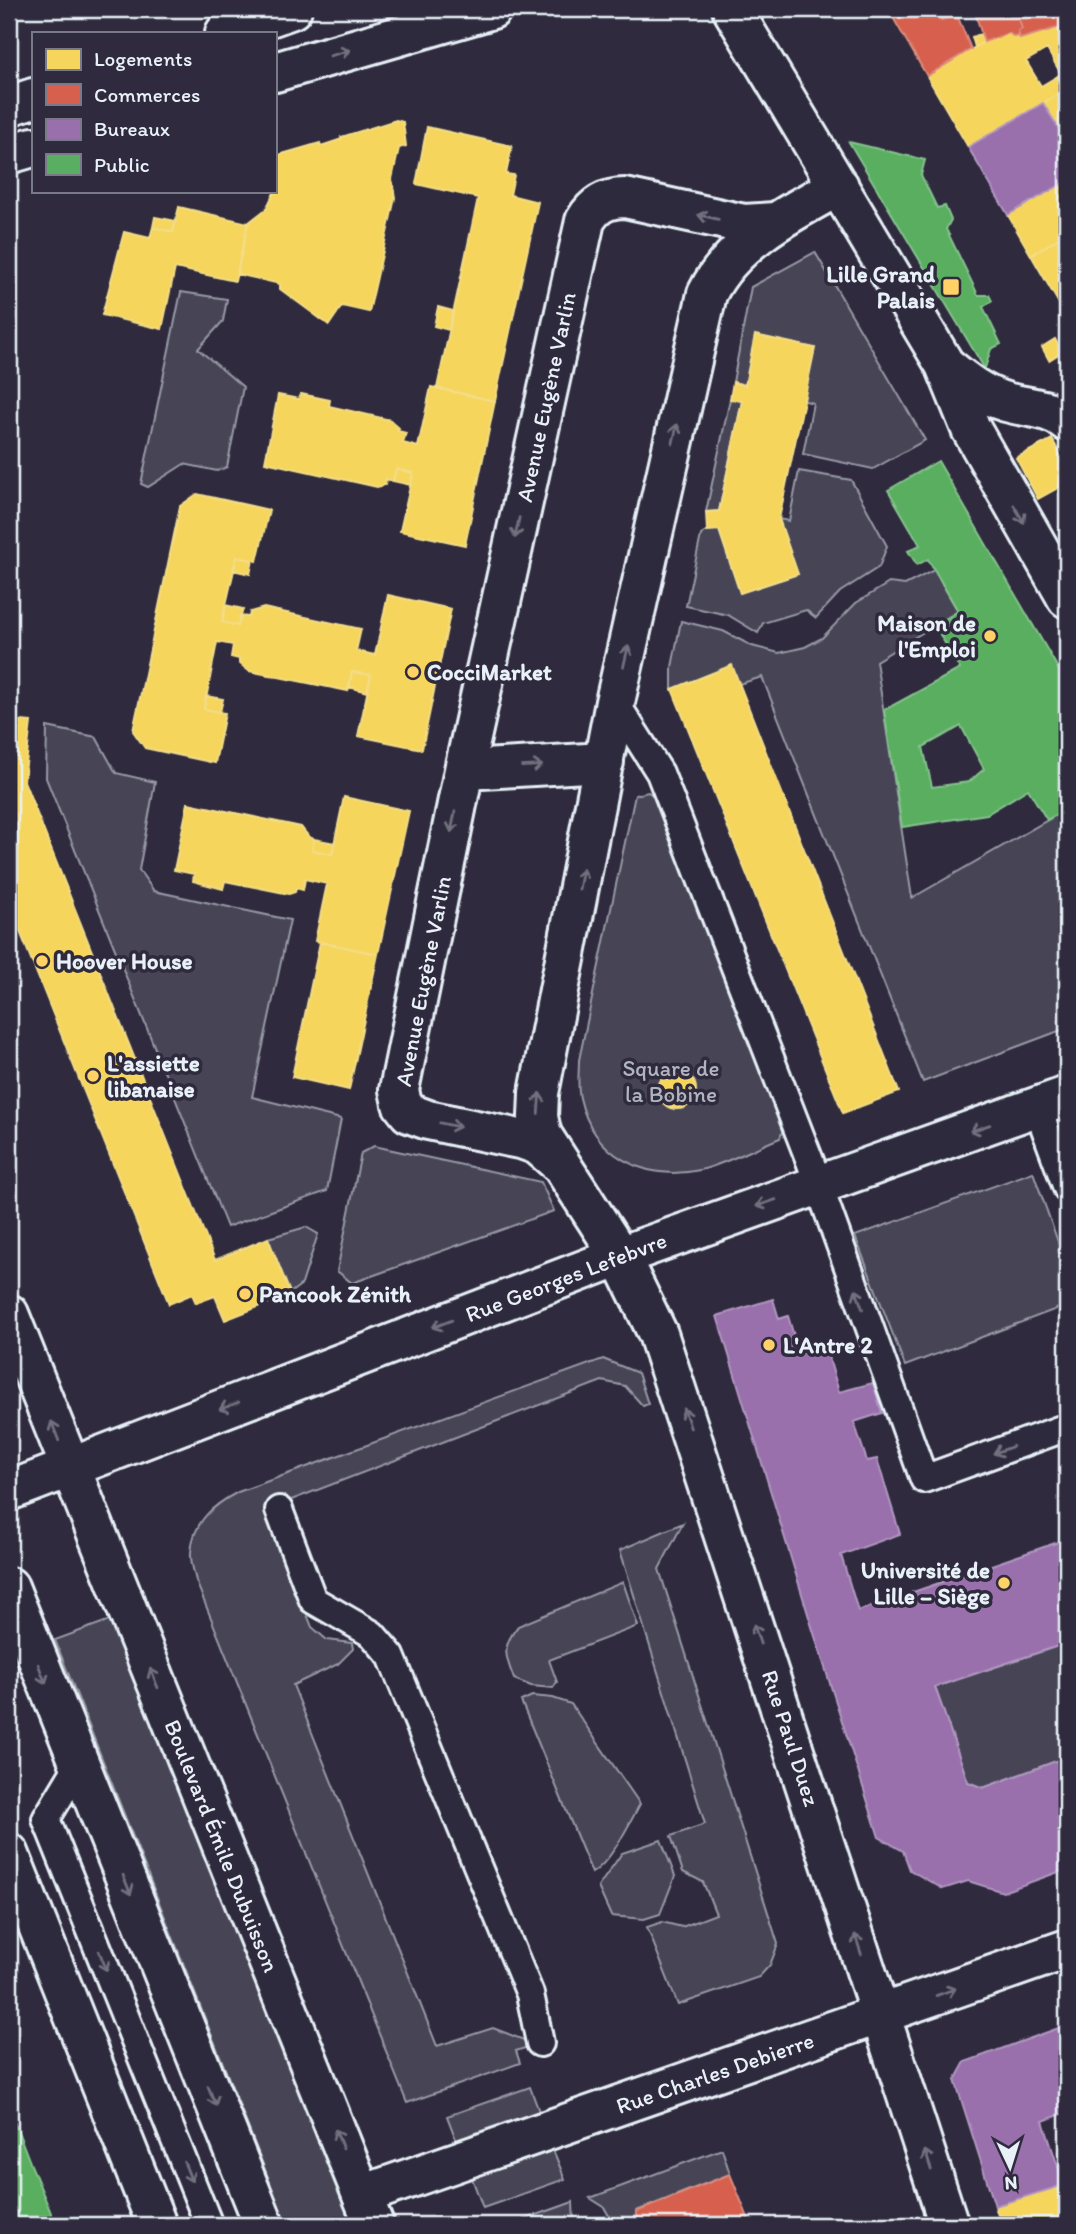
<svg xmlns="http://www.w3.org/2000/svg" width="1076" height="2234" font-family="Itim,sans-serif">
  <style>
    .green { fill: #464455; stroke: #979aa6; stroke-width: 2 }
    .homes { fill: #f6d55c; stroke: #f2dd8b; stroke-width: 2; fill-rule: evenodd }
    .shops { fill: #d6604d; stroke: #db8c80; stroke-width: 2 }
    .offices { fill: #9970ab; stroke: #b197c2; stroke-width: 2 }
    .public { fill: #5aae61; stroke: #85c28e; stroke-width: 2; fill-rule: evenodd }
    .lines { fill: none; stroke-linecap: round; stroke-linejoin: round }
    .service-casing { stroke: #e8f1f8; stroke-width: 32 }
    .pedestrian-casing { stroke: #e8f1f8; stroke-width: 44 }
    .minor-casing { stroke: #e8f1f8; stroke-width: 44 }
    .secondary-casing { stroke: #e8f1f8; stroke-width: 44 }
    .primary-casing { stroke: #e8f1f8; stroke-width: 44 }
    .service { stroke: #2f2a3d; stroke-width: 26 }
    .pedestrian { stroke: #2f2a3d; stroke-width: 38 }
    .minor { stroke: #2f2a3d; stroke-width: 38 }
    .secondary { stroke: #2f2a3d; stroke-width: 38 }
    .primary { stroke: #2f2a3d; stroke-width: 38 }
    .oneway { stroke: #70707e }
    .poi-dot { fill: #ffd166; stroke: #2f2a3d; stroke-width: 2.5 }
    .labels { text-anchor: middle; stroke-width: 7; stroke-linejoin: round; paint-order: stroke }
    .poi-label { font-size: 23px; font-weight: bold; fill: #e8f1f8; stroke: #2f2a3d; text-anchor: start }
    .street-label { font-size: 23px; fill: #e8f1f8; stroke: #2f2a3d }
    .park-label { font-size: 23px; fill: #afb4bf; stroke: #2f2a3d }
  </style>
  <rect width="100%" height="100%" fill="#2f2a3d"/>
  <filter id="ink" filterUnits="userSpaceOnUse"><feTurbulence type="fractalNoise" baseFrequency=".0143" numOctaves="2"/><feDisplacementMap in="SourceGraphic" scale="14" xChannelSelector="R" yChannelSelector="G"/><feConvolveMatrix kernelMatrix="1 2 1 2 8 2 1 2 1" color-interpolation-filters="sRGB"/></filter>
  <g filter="url(#ink)">
    <path class="green" d="M815,252L925,440L873,469L803,454L813,403L733,382L751,287Z
      M181,292L227,299L223,321L198,349L243,387L227,467L217,471L184,464L148,487L141,484Z
      M730,399L742,401L719,511L706,512Z
      M799,471L851,480L887,546L879,567L840,592L816,618L806,610L763,623L758,633L728,615L686,606L701,535L707,531L719,530L740,593L797,574L779,519L789,521Z
      M934,570L958,611L876,661L912,898L1067,809V874L1060,879L1067,891V1028L923,1082L762,677L739,684L672,689V667L681,621L723,631L752,646L779,653L805,647L822,638L856,603L889,583L905,585Z
      M47,727L96,737L116,773L155,782L139,870L154,891L290,920L252,1097L341,1119L327,1191L227,1227L46,778Z
      M648,792L657,798L785,1124L780,1138C757,1147 723,1165 700,1170C643,1182 593,1155 580,1098C577,1086 579,1072 579,1060L635,795Z
      M374,1146L541,1182L554,1211L352,1283L337,1271L361,1153Z
      M1033,1172L1067,1267V1305L905,1366L855,1236Z
      M306,1227L318,1234L302,1284L290,1293L268,1238Z
      M603,1359L638,1373L648,1404L643,1406L625,1386L602,1381L265,1510L312,1627L327,1640L352,1643L353,1649L338,1664L293,1685L437,2046L493,2028L524,2040L528,2047L516,2051L520,2063L407,2103L196,1581C194,1572 190,1561 191,1552C193,1522 213,1505 238,1492Z
      M683,1523L659,1569L778,1944L770,1965L759,1977L678,2005L647,1927L662,1922L682,1927L716,1914L703,1882L683,1872L671,1836L705,1824L620,1550Z
      M623,1582L638,1626L549,1660L557,1682L553,1688L531,1686L514,1679C505,1656 501,1647 518,1626Z
      M110,1620L353,2225H287L55,1640Z
      M1067,1643V1757L983,1788L968,1782L935,1687Z
      M532,1696L553,1698L571,1704L640,1804C629,1824 612,1861 592,1873L521,1701Z
      M661,1840L675,1876L660,1914L644,1919L611,1916L598,1887L622,1853Z
      M530,2087L540,2114L457,2142L447,2116Z
      M722,2149L730,2174L636,2211L641,2225H614L604,2207L590,2198Z
      M553,2150L565,2179L483,2208L472,2178Z
      M573,2202L574,2225H509Z"/>
    <path class="homes" d="M938,9H974V10L941,20Z
      M1067,25V89L968,147L927,76L984,42L1009,33L1014,37L1019,36L1020,39ZM1047,49L1061,74L1041,86L1026,61Z
      M981,34L984,42L975,47L972,37Z
      M1067,89V115L1055,122L1043,103Z
      M1067,115V142L1055,122Z
      M396,120L403,122L406,146L399,148L392,179L395,198L369,312L342,306L329,325L280,289V284L237,274L248,223L266,209L275,191V156L320,143L321,146L342,139L341,137Z
      M427,127L512,146L506,174L514,175L510,195L538,202L495,401L437,388L478,198L416,184Z
      M1067,181V233L1031,255L1008,215Z
      M179,207L248,223L235,281L175,268L162,329L102,315L124,232L150,238L153,227L173,232Z
      M155,217L176,221L173,232L153,227Z
      M1067,233V294L1057,300L1031,255Z
      M1067,294V318L1057,300Z
      M438,307L453,311L449,330L434,326Z
      M755,335L815,348L779,519L798,574L740,593L719,530L707,531L706,512L719,511L742,401L730,399L733,382L745,385Z
      M1055,339L1062,352L1049,360L1042,347Z
      M431,387L495,401L465,545L400,531L413,473L396,469L393,481L386,479L385,485L377,487L265,462L278,395L299,399L301,394L330,400L329,406L390,420L399,428L398,431L406,433L403,443L418,447Z
      M1052,439L1067,467V483L1038,499L1016,458Z
      M396,469L413,473L411,485L393,481Z
      M197,494L269,510L257,561L237,557L222,622L238,626L240,616L249,617L250,612L264,608L361,629L356,651L375,655L388,595L451,609L422,749L358,736L371,675L352,672L348,691L249,671L239,663V659L231,657L233,645L217,642L204,709L225,713L215,763L145,748L133,731L180,506Z
      M237,557L253,560L250,574L233,570Z
      M225,605L243,609L238,626L222,622Z
      M732,665L899,1092L843,1113L672,689Z
      M352,672L371,675L367,692L349,687Z
      M206,696L223,699L220,712L204,709Z
      M9,720L31,722L24,781L215,1260L268,1238L290,1293L289,1295L225,1320L215,1296L196,1303L192,1294L169,1304L9,904Z
      M344,797L409,811L378,954L315,941L327,884L305,879L303,890L296,888L295,892L289,894L225,881L223,889L193,881L194,874L174,870L188,803L301,827L309,837L314,839L312,850L332,854Z
      M314,839L335,843L332,854L312,850Z
      M320,942L378,954L349,1090L292,1077Z
      M658 1090a19 19 0 1 1 38 0a19 19 0 1 1-38 0Z
      M1067,2184V2225H1001L995,2206Z"/>
    <path class="shops" d="M888,9H938L941,20L957,15L971,49L927,76Z
      M974,9H1016L1022,29L1018,31L1019,36L1014,37L1009,33L984,42Z
      M1016,9H1061L1067,20V25L1020,39L1018,31L1022,29Z
      M730,2174L751,2225H641L636,2212Z"/>
    <path class="offices" d="M1043,103L1067,142V181L1008,215L968,147Z
      M773,1299L779,1319L788,1316L799,1353L825,1345L839,1392L873,1383L882,1413L854,1422L867,1461L877,1459L900,1534L841,1555L858,1611L1067,1539V1643L935,1687L968,1782L983,1788L1067,1757V1869L1003,1892L968,1881L943,1889L910,1870L903,1851L879,1837L812,1627L717,1316Z
      M1067,2025V2112L1043,2121L1064,2185L995,2206L955,2080L965,2062Z"/>
    <path class="public" d="M849,142L925,160L921,175L937,208L945,206L951,220L946,229L978,295H989L992,301L983,307L1001,344L991,349L985,368L983,366Z
      M938,461L1067,684V809L1047,820L1028,789L987,814L902,827L884,710L960,669L935,626L958,611L928,559L917,565L908,551L920,545L888,490ZM961,726L984,769L969,782L932,787L923,747Z
      M9,2108L31,2165L56,2225H9Z"/>
    <g class="lines">
      <g class="service-casing">
        <path id="service" d="M615,702L660,773L810,1161L924,1479L1067,1427
          M1037,1107L1067,1188
          M279,1510L313,1600L372,1634L391,1656L530,1994L540,2043
          M78,1766L46,1819L209,2225"/>
      </g>
      <g class="pedestrian-casing">
        <path id="pedestrian" d="M9,1853L157,2225"/>
      </g>
      <g class="minor-casing">
        <path id="minor" d="M732,9L945,365L971,429L1067,598
          M839,186C791,212 732,242 707,294L615,702L539,1093L538,1117L542,1135L620,1256L658,1334L949,2225
          M945,365C964,381 982,395 1006,402C1027,408 1050,407 1067,422
          M464,770L604,762
          M560,1164L538,1145L524,1140L428,1120L409,1113L402,1104L399,1090L464,770L585,221C594,205 606,198 625,198L744,224L775,222
          M69,1468L620,1256L1067,1096
          M362,2195L1067,1949"/>
      </g>
      <g class="secondary-casing">
        <path id="secondary" d="M225,33L292,9
          M275,72L492,9
          M9,106L33,98
          M9,154L33,147
          M9,1491L69,1468"/>
      </g>
      <g class="primary-casing">
        <path id="primary" d="M9,1314L374,2225
          M9,1587L264,2225"/>
      </g>
      <use href="#service" class="service"/>
      <use href="#pedestrian" class="pedestrian"/>
      <use href="#minor" class="minor"/>
      <use href="#secondary" class="secondary"/>
      <use href="#primary" class="primary"/>
    </g>
    <defs><path id="oneway-shaft" d="M-6 0H5M1.5-3L5.5 0L1.5 3" fill="none" stroke-width="1.6" stroke-linecap="round" stroke-linejoin="round" transform="scale(1.75)"/></defs>
    <g class="oneway">
      <use href="#oneway-shaft" transform="translate(340 53) rotate(-16)"/>
      <use href="#oneway-shaft" transform="translate(708 217) rotate(-167)"/>
      <use href="#oneway-shaft" transform="translate(675 434) rotate(-77)"/>
      <use href="#oneway-shaft" transform="translate(1019 514) rotate(60)"/>
      <use href="#oneway-shaft" transform="translate(517 528) rotate(102)"/>
      <use href="#oneway-shaft" transform="translate(626 656) rotate(-77)"/>
      <use href="#oneway-shaft" transform="translate(532 766) rotate(-3)"/>
      <use href="#oneway-shaft" transform="translate(453 822) rotate(101)"/>
      <use href="#oneway-shaft" transform="translate(581 879) rotate(-79)"/>
      <use href="#oneway-shaft" transform="translate(539 1103) rotate(-86)"/>
      <use href="#oneway-shaft" transform="translate(450 1125) rotate(12)"/>
      <use href="#oneway-shaft" transform="translate(980 1128) rotate(161)"/>
      <use href="#oneway-shaft" transform="translate(766 1203) rotate(161)"/>
      <use href="#oneway-shaft" transform="translate(859 1299) rotate(-110)"/>
      <use href="#oneway-shaft" transform="translate(442 1324) rotate(159)"/>
      <use href="#oneway-shaft" transform="translate(229 1406) rotate(159)"/>
      <use href="#oneway-shaft" transform="translate(687 1418) rotate(-109)"/>
      <use href="#oneway-shaft" transform="translate(55 1431) rotate(-111)"/>
      <use href="#oneway-shaft" transform="translate(1003 1450) rotate(160)"/>
      <use href="#oneway-shaft" transform="translate(757 1634) rotate(-108)"/>
      <use href="#oneway-shaft" transform="translate(42 1674) rotate(69)"/>
      <use href="#oneway-shaft" transform="translate(154 1678) rotate(-112)"/>
      <use href="#oneway-shaft" transform="translate(127 1885) rotate(68)"/>
      <use href="#oneway-shaft" transform="translate(858 1944) rotate(-108)"/>
      <use href="#oneway-shaft" transform="translate(103 1961) rotate(68)"/>
      <use href="#oneway-shaft" transform="translate(946 1992) rotate(-20)"/>
      <use href="#oneway-shaft" transform="translate(212 2096) rotate(68)"/>
      <use href="#oneway-shaft" transform="translate(339 2139) rotate(-112)"/>
      <use href="#oneway-shaft" transform="translate(928 2160) rotate(-108)"/>
      <use href="#oneway-shaft" transform="translate(188 2172) rotate(68)"/>
    </g>
  </g>
  <g class="poi-dot">
    <rect x="942" y="278" width="18" height="18" rx="3.5"/>
    <circle cx="990" cy="636" r="7"/>
    <circle cx="413" cy="672" r="7"/>
    <circle cx="42" cy="961" r="7"/>
    <circle cx="93" cy="1076" r="7"/>
    <circle cx="245" cy="1294" r="7"/>
    <circle cx="769" cy="1345" r="7"/>
    <circle cx="1004" cy="1583" r="7"/>
  </g>
  <g class="labels">
    <g class="poi-label">
      <text x="935" y="282" text-anchor="end">Lille Grand<tspan x="935" dy="26">Palais</tspan></text>
      <text x="976" y="631" text-anchor="end">Maison de<tspan x="976" dy="26">l'Emploi</tspan></text>
      <text x="427" y="680">CocciMarket</text>
      <text x="56" y="969">Hoover House</text>
      <text x="107" y="1071">L'assiette<tspan x="107" dy="26">libanaise</tspan></text>
      <text x="259" y="1302">Pancook Zénith</text>
      <text x="783" y="1353">L'Antre 2</text>
      <text x="990" y="1578" text-anchor="end">Université de<tspan x="990" dy="26">Lille − Siège</tspan></text>
    </g>
    <g class="street-label">
      <text transform="translate(546 397) rotate(-78)" y="8">Avenue Eugène Varlin</text>
      <text transform="translate(423 981) rotate(-79)" y="8">Avenue Eugène Varlin</text>
      <text transform="translate(566 1277) rotate(-21)" y="8">Rue Georges Lefebvre</text>
      <text transform="translate(791 1738) rotate(72)" y="8">Rue Paul Duez</text>
      <text transform="translate(222 1846) rotate(68)" y="8">Boulevard Émile Dubuisson</text>
      <text transform="translate(715 2073) rotate(-19)" y="8">Rue Charles Debierre</text>
    </g>
    <g class="park-label">
      <text x="671" y="1076">Square de<tspan x="671" dy="26">la Bobine</tspan></text>
    </g>
  </g>
  <rect width="1076" height="2234" fill="none" stroke="#2f2a3d" stroke-width="35"/>
  <rect x="18" y="18" width="1041" height="2199" fill="none" stroke="#e8f1f8" stroke-width="2.5" filter="url(#ink)"/>
  <rect x="32" y="32" width="245" height="161" fill="#2f2a3d" stroke="#797a88" stroke-width="2"/>
  <rect x="46" y="49" width="35" height="21" fill="#f6d55c" stroke="#797a88" stroke-width="2"/>
  <text x="94" y="66" font-size="21" fill="#e8f1f8">Logements</text>
  <rect x="46" y="84" width="35" height="21" fill="#d6604d" stroke="#797a88" stroke-width="2"/>
  <text x="94" y="102" font-size="21" fill="#e8f1f8">Commerces</text>
  <rect x="46" y="119" width="35" height="21" fill="#9970ab" stroke="#797a88" stroke-width="2"/>
  <text x="94" y="136" font-size="21" fill="#e8f1f8">Bureaux</text>
  <rect x="46" y="154" width="35" height="21" fill="#5aae61" stroke="#797a88" stroke-width="2"/>
  <text x="94" y="172" font-size="21" fill="#e8f1f8">Public</text>
  <g transform="translate(1010 2167) rotate(176)" stroke="#2f2a3d" stroke-width="5" paint-order="stroke">
  <path d="M0-5L12 26L0 18L-12 26Z" fill="#e8f1f8"/>
  <text y="-10" font-size="19" font-weight="bold" text-anchor="middle" fill="#e8f1f8">N</text>
  </g>
</svg>
